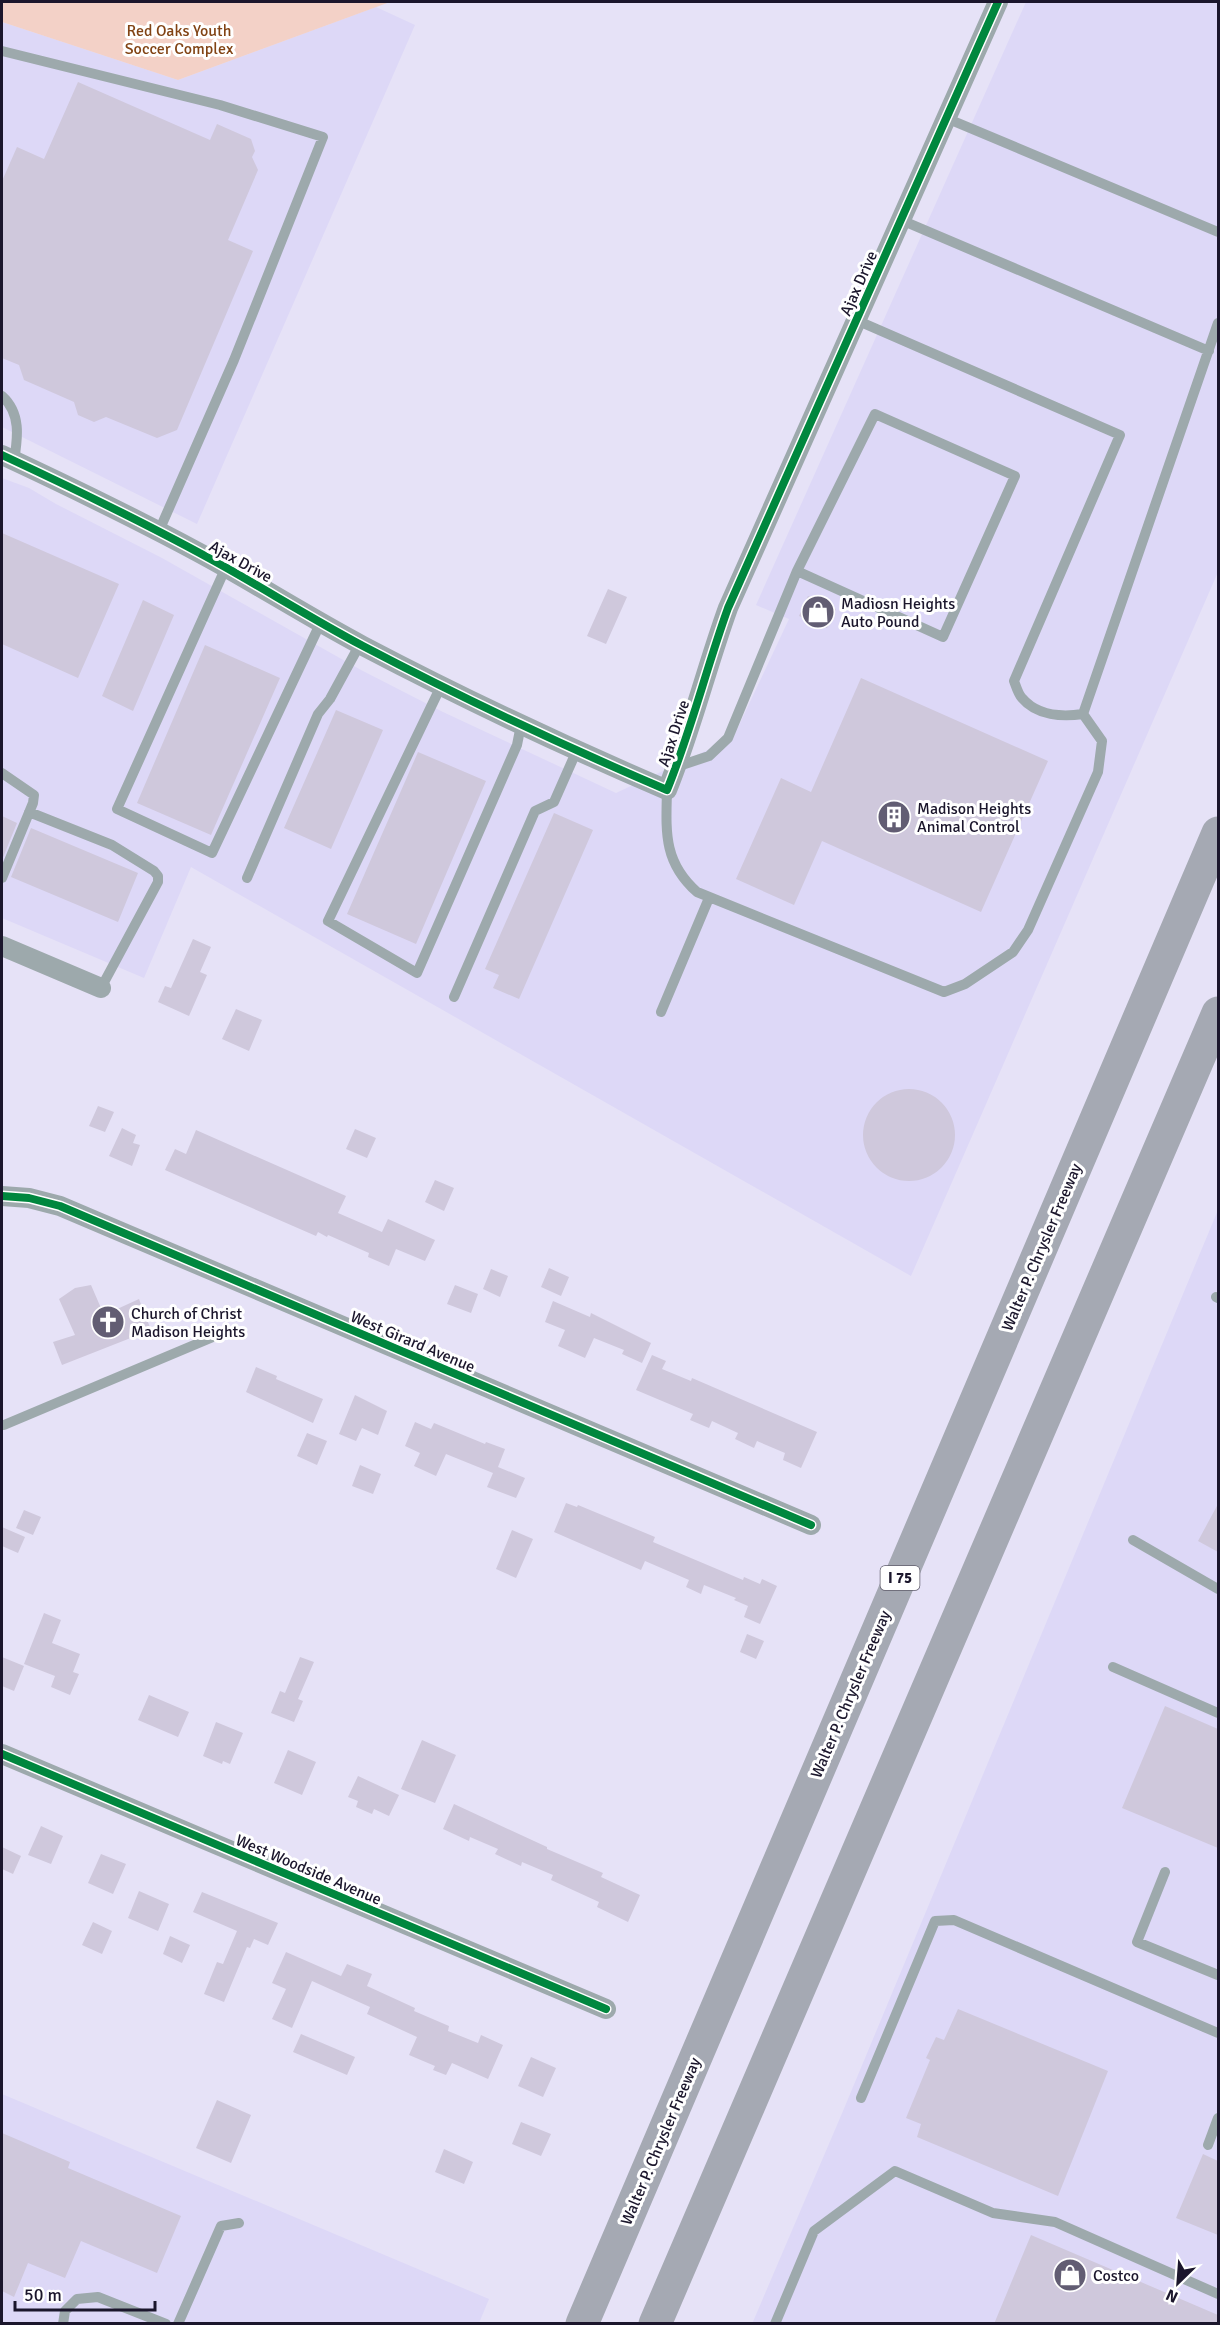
<svg xmlns="http://www.w3.org/2000/svg" width="1220" height="2325" font-family="Signika,sans-serif">
  <style>
    .built { fill: #ddd8f7 }
    .green { fill: #f3d1c7 }
    .building { fill: #cfc8dc }
    .lines { fill: none; stroke-linecap: round; stroke-linejoin: round }
    .lane { stroke: #9da9ac; stroke-width: 10 }
    .street { stroke: #9da9ac; stroke-width: 20 }
    .highway { stroke: #a5a9b3; stroke-width: 33 }
    .cycleway-casing { stroke: #fff; stroke-width: 11 }
    .cycleway { stroke: #00873e; stroke-width: 8 }
    .labels { text-anchor: middle; stroke-width: 6; stroke-linejoin: round; paint-order: stroke }
    .shield { fill: #fff; stroke: #5f5c6b; stroke-width: 1.5 }
    .shield-label { font-size: 15px; font-weight: bold; fill: #1b162c }
    .park-label { font-size: 16px; fill: #814314; stroke: #fff }
    .street-label { font-size: 16px; fill: #1b162c; stroke: #fff }
    .poi-label { font-size: 16px; fill: #1b162c; stroke: #fff; text-anchor: start }
  </style>
  <rect width="100%" height="100%" fill="#e6e2f7"/>
  <path class="built" d="M1026,2H1218V572L911,1276L191,867L144,978L2,918V478L29,488L56,504L162,558L361,670L443,712L616,793L733,738L789,619L756,605Z
    M376,7L415,25L197,524L2,427V22L178,80Z
    M1218,1210V2323L752,2324L843,2111Z
    M2,2094L489,2299L479,2323H2Z"/>
  <path class="green" d="M2,2H390L178,80L2,22Z"/>
  <path class="building" d="M78,82L210,140L217,124L251,139L255,151L252,157L258,170L228,240L253,251L177,430L157,438L106,417L94,422L78,415L74,402L24,380L19,365L2,358V181L17,147L44,159Z
    M2,533L119,584L78,678L2,644Z
    M608,589L627,597L606,644L587,636Z
    M808,596L836,609L827,628L799,616Z
    M143,600L174,615L133,711L102,696Z
    M205,645L280,678L211,835L137,803Z
    M861,678L1048,761L981,912L822,841L794,905L736,879L781,778L811,792Z
    M336,710L383,730L331,849L284,828Z
    M418,752L486,781L416,944L347,914Z
    M554,813L593,830L519,999L493,988L499,975L485,969Z
    M2,816L17,823L2,860Z
    M31,828L138,873L118,922L11,877Z
    M193,939L211,947L200,972L207,975L189,1016L158,1002L165,986L171,988Z
    M236,1009L262,1020L249,1051L222,1039Z
    M863 1135a46 46 0 1 1 92 0a46 46 0 1 1-92 0Z
    M98,1106L114,1112L105,1132L89,1126Z
    M122,1128L136,1135L133,1143L140,1145L132,1166L109,1156Z
    M355,1129L376,1138L367,1158L346,1149Z
    M196,1130L346,1196L338,1213L382,1232L388,1219L435,1240L425,1261L396,1249L389,1266L368,1257L369,1253L328,1235L327,1237L318,1232L316,1236L165,1170L175,1149L186,1154Z
    M435,1180L454,1188L444,1211L425,1202Z
    M549,1268L569,1277L561,1296L541,1287Z
    M491,1269L508,1276L500,1297L483,1289Z
    M91,1285L104,1315L139,1299L151,1330L62,1365L53,1342L75,1335L59,1299L75,1288Z
    M455,1285L478,1294L471,1313L447,1304Z
    M553,1301L590,1317L591,1313L651,1343L642,1363L622,1354L624,1350L594,1338L585,1358L558,1346L565,1330L545,1322Z
    M652,1355L666,1361L662,1369L691,1381L692,1378L817,1432L801,1468L783,1460L785,1453L757,1441L754,1448L735,1439L738,1433L712,1421L709,1428L690,1420L693,1414L636,1390Z
    M256,1367L277,1376L276,1379L323,1399L313,1423L246,1392Z
    M355,1395L387,1411L378,1435L362,1428L356,1441L339,1434Z
    M415,1422L431,1429L434,1423L485,1444L486,1442L505,1449L498,1467L525,1478L516,1498L487,1487L493,1473L446,1454L436,1476L414,1466L420,1453L405,1446Z
    M307,1433L327,1441L317,1465L297,1456Z
    M360,1465L381,1474L373,1494L352,1486Z
    M566,1503L577,1507L578,1505L655,1537L653,1542L743,1580L744,1577L760,1584L762,1579L777,1586L760,1624L744,1617L748,1606L734,1600L736,1598L704,1585L701,1594L686,1587L689,1580L645,1561L641,1570L554,1532Z
    M1218,1504V1552L1198,1541Z
    M24,1510L41,1517L33,1535L16,1528Z
    M2,1527L25,1537L18,1553L2,1546Z
    M512,1530L533,1539L516,1578L496,1569Z
    M44,1613L61,1620L52,1643L80,1654L73,1672L79,1674L70,1695L51,1687L55,1676L24,1664Z
    M747,1634L764,1641L756,1659L740,1652Z
    M2,1657L24,1666L14,1691L2,1686Z
    M300,1657L314,1662L298,1699L303,1701L294,1722L271,1713L280,1691L285,1693Z
    M149,1695L189,1712L178,1737L138,1720Z
    M1165,1706L1218,1729V1848L1122,1808Z
    M216,1722L243,1733L230,1764L223,1761L222,1764L203,1756Z
    M422,1740L456,1755L435,1803L401,1789Z
    M288,1750L316,1762L302,1795L274,1783Z
    M358,1776L399,1795L389,1816L374,1809L372,1814L356,1807L358,1801L348,1797Z
    M454,1804L547,1847V1849L603,1873L601,1877L640,1895L628,1922L597,1907L599,1902L551,1880L553,1875L522,1862L521,1866L495,1854L498,1849L470,1837L469,1841L443,1829Z
    M41,1826L63,1836L51,1864L28,1855Z
    M2,1847L21,1856L13,1874L2,1869Z
    M101,1854L126,1864L113,1894L88,1883Z
    M139,1891L169,1904L158,1931L128,1918Z
    M202,1892L278,1923L268,1945L254,1939L250,1948L247,1947L224,2002L204,1994L217,1962L223,1964L237,1931L193,1912Z
    M93,1922L112,1931L102,1954L82,1945Z
    M170,1936L190,1945L182,1963L163,1954Z
    M286,1952L341,1976L347,1964L372,1974L367,1986L415,2008L414,2011L449,2026L448,2031L478,2043L481,2035L503,2045L488,2079L452,2063L446,2075L433,2070L435,2066L409,2055L417,2037L367,2014L370,2007L312,1981L292,2028L272,2019L286,1989L272,1983Z
    M958,2009L1108,2071L1058,2196L917,2137L921,2124L906,2118L930,2060L926,2058L936,2037L944,2040Z
    M301,2034L355,2057L347,2075L293,2052Z
    M531,2057L556,2068L543,2097L518,2086Z
    M217,2100L251,2115L231,2163L196,2148Z
    M521,2122L551,2134L541,2156L512,2144Z
    M2,2133L70,2162L68,2168L181,2216L157,2273L81,2241L65,2278L28,2263L14,2297L2,2291Z
    M444,2149L473,2162L464,2184L435,2172Z
    M1203,2154L1218,2161V2235L1176,2218Z
    M1031,2235L1218,2315V2324H994Z"/>
  <g class="lines">
    <path class="lane" d="M2,51L220,105L323,137L234,360L159,531
      M946,118L1218,232
      M901,220L1209,351
      M856,320L1120,435L1014,681C1016,686 1018,694 1022,698C1037,716 1063,717 1083,714
      M2,396C21,413 18,437 14,461
      M226,567L117,809L212,853L321,622
      M441,686L328,921L417,973L517,745L521,725
      M676,767L709,756L728,738L797,571L943,637L1015,476L875,414L797,571
      M2,773L34,795L33,803L2,878
      M667,790C666,831 663,862 697,892L944,992L965,984L1013,952L1028,930L1098,772L1102,741L1083,714L1218,323
      M29,812L112,845L154,871L158,876V882L101,988
      M247,878L318,714L330,699L360,644
      M454,997L535,811L554,802L577,750
      M661,1012L709,898
      M1216,1297L1218,1298
      M4,1425L213,1337
      M1133,1540L1218,1589
      M1113,1667L1218,1713
      M1165,1872L1137,1942L1218,1975
      M861,2098L935,1921L954,1920L1218,2033
      M1208,2145L1218,2118
      M63,2324L65,2311L77,2299L98,2297L166,2324
      M178,2324L221,2226L239,2223
      M775,2324L814,2231L895,2171L993,2213L1055,2222L1218,2294"/>
    <path class="street" d="M2,455C77,490 152,526 225,567C271,593 316,621 363,646C462,698 564,746 667,790C691,731 706,669 728,608L998,2
      M2,946L101,988
      M2,1196L29,1198L60,1206L811,1525
      M2,1754L606,2009"/>
    <path class="highway" d="M582,2324L1218,833
      M655,2324L1218,1013"/>
    <g class="cycleway-casing">
      <path id="cycleway" d="M2,455C77,490 152,526 225,567C271,593 316,621 363,646C462,698 564,746 667,790C691,731 706,669 728,608L998,2
        M2,1196L29,1198L60,1206L811,1525
        M2,1754L606,2009"/>
    </g>
    <use href="#cycleway" class="cycleway"/>
  </g>
  <defs>
    <g id="shop-disc" transform="scale(1.725)"><circle r="9.5" fill="#625d73" stroke="#fff"/><path d="M-5-2.5h2.3a2.7 3.5 0 0 1 5.4 0H5L5.5 6h-11ZM-1.5-2.5h3a1.5 2.3 0 0 0-3 0Z" fill="#fff"/></g>
    <g id="building-disc" transform="scale(1.725)"><circle r="9.5" fill="#625d73" stroke="#fff"/><path d="M-4-6H4V6H1V3H-1V6H-4ZM-2.5-4.3h1.7v1.8h-1.7ZM.8-4.3h1.7v1.8H.8ZM-2.5-1h1.7V.8h-1.7ZM.8-1h1.7V.8H.8Z" fill="#fff"/></g>
    <g id="church-disc" transform="scale(1.725)"><circle r="9.5" fill="#625d73" stroke="#fff"/><path d="M-1.2-6h2.4v3.5h3.3v2.4h-3.3V6h-2.4V-.1h-3.3v-2.4h3.3Z" fill="#fff"/></g>
  </defs>
  <g fill-rule="evenodd">
    <use href="#shop-disc" x="818" y="612"/>
    <use href="#building-disc" x="894" y="817"/>
    <use href="#church-disc" x="108" y="1322"/>
    <use href="#shop-disc" x="1070" y="2275"/>
  </g>
  <g class="labels">
    <rect class="shield" x="880.5" y="1566" width="39" height="24" rx="4.5"/>
    <g class="shield-label">
      <text x="900" y="1583">I 75</text>
    </g>
    <g class="park-label">
      <text x="179" y="36">Red Oaks Youth<tspan x="179" dy="18">Soccer Complex</tspan></text>
    </g>
    <g class="street-label">
      <text transform="translate(858 283) rotate(-66)" y="6">Ajax Drive</text>
      <text transform="translate(241 561) rotate(29)" y="6">Ajax Drive</text>
      <text transform="translate(673 733) rotate(-72)" y="6">Ajax Drive</text>
      <text transform="translate(1041 1247) rotate(-67)" y="6">Walter P. Chrysler Freeway</text>
      <text transform="translate(413 1341) rotate(23)" y="6">West Girard Avenue</text>
      <text transform="translate(850 1694) rotate(-67)" y="6">Walter P. Chrysler Freeway</text>
      <text transform="translate(309 1869) rotate(23)" y="6">West Woodside Avenue</text>
      <text transform="translate(660 2141) rotate(-67)" y="6">Walter P. Chrysler Freeway</text>
    </g>
    <g class="poi-label">
      <text x="841" y="609">Madiosn Heights<tspan x="841" dy="18">Auto Pound</tspan></text>
      <text x="917" y="814">Madison Heights<tspan x="917" dy="18">Animal Control</tspan></text>
      <text x="131" y="1319">Church of Christ<tspan x="131" dy="18">Madison Heights</tspan></text>
      <text x="1093" y="2281">Costco</text>
    </g>
  </g>
  <rect width="1220" height="2325" fill="none" stroke="#1b162c" stroke-width="6"/>
  <g transform="translate(1178 2283) rotate(205)" stroke="#ffffff" stroke-width="4.5" paint-order="stroke">
  <path d="M0-4.5L10 22L0 15L-10 22Z" fill="#1b162c"/>
  <text y="-9" font-size="16" font-weight="bold" text-anchor="middle" fill="#1b162c">N</text>
  </g>
  <path d="M15 2301v9h140v-9" fill="none" stroke="#1b162c" stroke-width="3"/>
  <text x="24" y="2301" font-size="18" fill="#1b162c" stroke="#ffffff" stroke-width="4.5" paint-order="stroke">50 m</text>
</svg>
